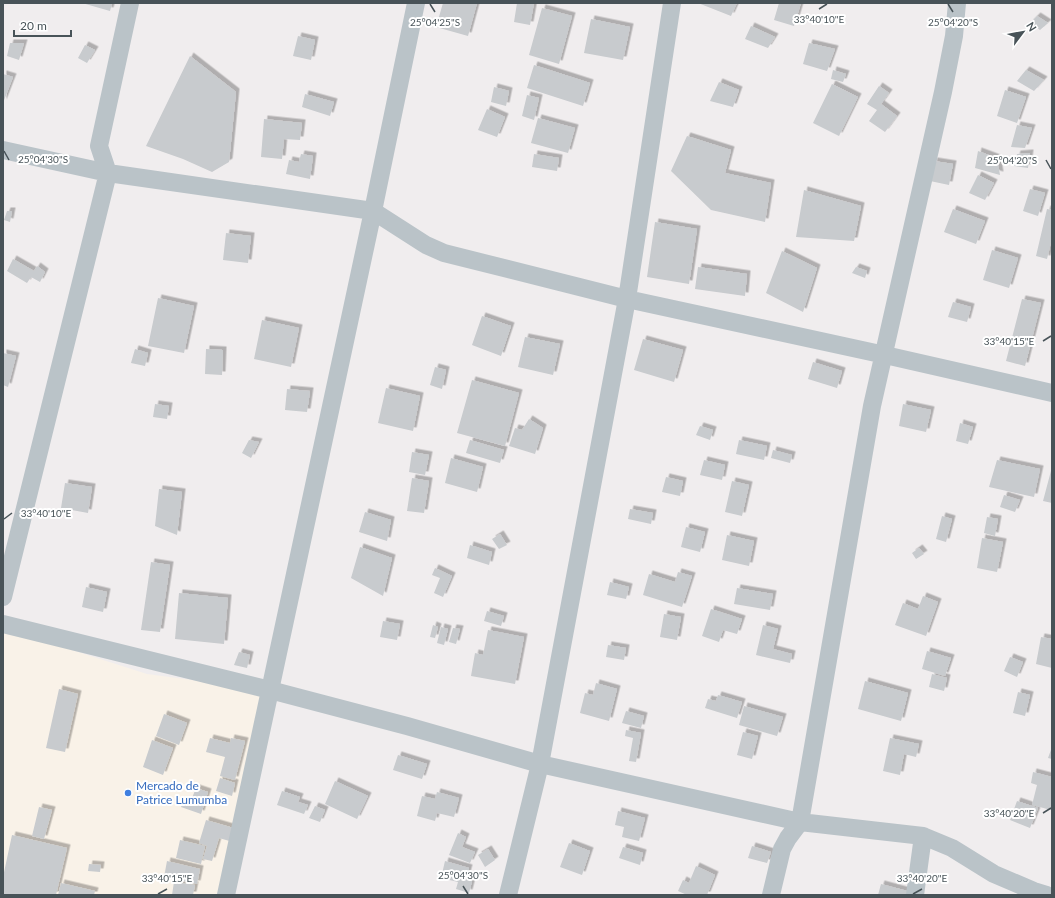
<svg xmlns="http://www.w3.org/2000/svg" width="1055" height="898" font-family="Lato,sans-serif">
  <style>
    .commercial { fill: #f9f2e8 }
    .building { fill: #c8cbce; filter: url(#shadow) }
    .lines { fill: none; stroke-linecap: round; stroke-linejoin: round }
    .minor { stroke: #bac3c8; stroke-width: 18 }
    .ticks { fill: none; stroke: #485358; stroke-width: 1.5 }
    .shop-dot { fill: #3f7fe0; stroke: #fff; stroke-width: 1.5 }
    .labels { text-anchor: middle; stroke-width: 4; stroke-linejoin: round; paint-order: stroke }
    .shop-label { font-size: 12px; fill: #366cbe; stroke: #fff; text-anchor: start }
    .ticks-label { font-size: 10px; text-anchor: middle; fill: #485358; stroke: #fff; stroke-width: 4; stroke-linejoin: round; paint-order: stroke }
  </style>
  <defs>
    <filter id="shadow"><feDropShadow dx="3.5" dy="-3.5" stdDeviation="0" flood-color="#0004"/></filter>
  </defs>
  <rect width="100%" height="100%" fill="#f0edee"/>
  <path class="commercial" d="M3,628L147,674L275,691L231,895H3Z"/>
  <path class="building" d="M82,3H112L110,11Z
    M443,3H477L468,36L436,27Z
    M517,3H534L530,25L514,22Z
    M698,3H737L731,16Z
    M779,3H801L794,26L774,20Z
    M542,8L572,16L559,64L529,55Z
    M1037,16L1048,23L1040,30L1030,23Z
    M591,19L630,27L623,60L584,53Z
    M751,26L775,37L768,48L745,39Z
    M298,36L315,40L311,60L293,56Z
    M10,43H24L19,60L7,56Z
    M809,43L835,49L827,71L803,64Z
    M85,45L95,50L87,63L78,58Z
    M190,56L236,92L229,162L212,172L183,159L146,146Z
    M534,65L590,83L583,106L527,88Z
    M833,70L846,74L843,82L831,79Z
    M1026,70L1044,80L1034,91L1017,81Z
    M3,74L13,77L3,103Z
    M719,82L739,90L733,107L710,101Z
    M832,84L858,97L839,136L813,123Z
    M879,86L889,93L881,104L897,116L885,132L869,121L877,110L867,104Z
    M494,87L509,91L506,106L491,102Z
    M1005,90L1026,97L1017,123L997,116Z
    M305,94L334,102L330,116L302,107Z
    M527,95L539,98L534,120L522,116Z
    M487,109L505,117L497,137L478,130Z
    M538,118L575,128L568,153L531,143Z
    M264,119L302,123L300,140L284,139L282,159L261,157Z
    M1017,125L1032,128L1025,148L1011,147Z
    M687,136L731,150L725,173L771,183L765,222L711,210L671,171Z
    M978,151L997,158L1000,175L975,168Z
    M1030,153L1028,168L1014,166L1017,154Z
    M301,154L313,156L310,179L286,174L289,160L299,162Z
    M534,154L559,158L557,171L532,167Z
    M934,161L953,164L949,185L930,181Z
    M978,175L994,183L985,200L969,193Z
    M1030,189L1045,193L1038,216L1023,211Z
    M804,190L861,206L854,241L796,237Z
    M953,209L985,221L976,244L944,232Z
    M1047,209L1052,210V238L1047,259L1036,256Z
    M7,211H12L10,222L4,220Z
    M655,222L697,229L689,284L647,277Z
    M226,233L251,236L248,263L223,260Z
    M992,250L1018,258L1009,288L983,280Z
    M782,251L817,268L803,312L766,293Z
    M13,259L34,271L37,266L45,272L40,282L31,277L27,283L7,271Z
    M698,267L747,274L745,296L695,289Z
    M856,267L867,271L865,278L852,273Z
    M158,298L194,306L184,353L148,346Z
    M1022,299L1041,303L1025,366L1006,361Z
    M953,302L971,307L967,322L948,317Z
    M482,316L511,326L501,356L472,345Z
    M262,320L299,328L291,367L254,359Z
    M525,337L560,344L553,375L518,367Z
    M643,339L683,350L674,382L634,370Z
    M135,349L148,353L145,366L131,363Z
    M206,349L223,350L222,375L205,374Z
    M3,353L16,356L8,387L3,385Z
    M813,362L842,371L837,388L808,379Z
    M435,367L446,370L442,389L430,385Z
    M472,380L519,393L505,446L457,433Z
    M386,388L420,396L413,431L378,423Z
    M287,389L310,391L307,412L285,410Z
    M155,404L169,406L167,419L153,417Z
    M903,404L931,410L926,432L899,426Z
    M529,419L543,428L535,454L509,446L515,428L522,430Z
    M960,423L973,427L968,444L956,441Z
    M700,426L713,430L710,440L696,435Z
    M249,440L259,442L251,458L242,453Z
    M470,440L504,450L500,463L466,453Z
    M739,440L767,446L764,460L736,454Z
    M773,450L792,455L790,463L771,458Z
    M412,452L429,455L425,475L409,472Z
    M451,458L483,467L477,492L445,483Z
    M704,460L725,465L722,480L700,475Z
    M997,460L1040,469L1034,497L989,487Z
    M1052,467V503L1043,501Z
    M666,477L683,481L680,496L662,492Z
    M412,478L429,481L424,513L407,511Z
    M732,481L749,485L742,516L725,512Z
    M65,483L92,487L88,513L61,508Z
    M159,489L182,492L177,535L155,526Z
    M1004,495L1020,500L1015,512L1000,507Z
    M630,509L653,513L651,524L628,519Z
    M365,512L391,520L387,541L359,532Z
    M942,516L952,519L946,542L936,539Z
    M987,517L998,519L995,536L984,533Z
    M686,527L705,532L700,552L681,547Z
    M500,534L507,545L499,549L492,539Z
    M727,535L754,541L749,566L722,560Z
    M982,538L1003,542L997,572L977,568Z
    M470,545L492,552L489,565L467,558Z
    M360,547L392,558L383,596L351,578Z
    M919,548L924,554L916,559L912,553Z
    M151,562L170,565L160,632L141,630Z
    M435,568L452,576L443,597L434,593L440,578L432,575Z
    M678,572L692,576L682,607L643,595L649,574L675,582Z
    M610,582L629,587L626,599L607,595Z
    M86,587L107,592L103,612L82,607Z
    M737,588L773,594L770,610L734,604Z
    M179,593L228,598L224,644L175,639Z
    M923,596L938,602L926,636L895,625L903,603L918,609Z
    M711,609L742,619L737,634L723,630L719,642L702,636Z
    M487,611L504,616L501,626L484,621Z
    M664,614L681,617L677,640L660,637Z
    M383,621L400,624L397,640L380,637Z
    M433,625L438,627L435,638L430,637Z
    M763,625L778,629L773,649L792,654L790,663L756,655Z
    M441,627L448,629L444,645L437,643Z
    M453,628L460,629L456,644L449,642Z
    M488,630L524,637L515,684L471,676L475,653L483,655Z
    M1041,637L1052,639V668L1036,664Z
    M608,645L626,648L624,660L606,657Z
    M927,651L951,658L945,676L922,669Z
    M239,652L250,655L247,668L234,665Z
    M1010,657L1023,662L1017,677L1004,671Z
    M932,674L947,678L944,691L929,687Z
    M865,681L908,693L901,721L858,709Z
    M596,683L617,689L609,721L580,713L585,693L593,695Z
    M59,689L78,694L65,752L46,748Z
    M1018,692L1030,695L1025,716L1013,713Z
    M718,695L742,702L737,718L705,708L708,699L716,701Z
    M744,706L783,717L777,736L739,725Z
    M626,711L644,716L641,728L622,723Z
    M164,714L187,723L179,745L156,736Z
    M626,730L641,733L636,762L629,761L633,738L625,736Z
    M743,732L758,736L752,759L737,755Z
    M210,738L230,743L231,738L245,741L235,780L220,776L225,757L206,752Z
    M890,738L919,744L916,757L904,754L900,775L883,771Z
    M152,740L173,748L163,775L143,767Z
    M1052,747V759L1048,758Z
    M398,755L427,764L422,779L393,770Z
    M1033,772L1052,777L1051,810L1032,805L1037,785L1031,783Z
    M220,778L235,783L232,796L216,791Z
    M335,781L368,796L357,819L325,804Z
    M196,788L208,792L201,814L181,807L184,800L190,803Z
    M282,791L300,797L298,802L308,805L304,814L277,805Z
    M437,792L459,798L454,817L437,813L435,821L417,816L422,796L435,799Z
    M1017,801L1038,808L1030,828L1010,820Z
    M315,806L325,810L320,822L309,818Z
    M39,807L52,810L44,839L32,836Z
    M618,811L645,818L639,841L622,837L624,827L615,825Z
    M206,820L237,829L233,842L219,838L212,861L203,859L207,846L199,843Z
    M458,833L466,837L462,847L475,852L470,863L449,855Z
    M12,835L67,848L56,895H3V877Z
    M180,840L205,846L201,864L176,858Z
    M569,843L590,851L582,875L560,867Z
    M752,846L771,852L767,863L748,858Z
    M623,847L643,853L640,865L619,858Z
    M488,849L495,860L485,867L478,855Z
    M167,861L200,869L197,884L164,877Z
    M445,861L469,868L466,879L472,881L469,893L456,889L458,882L441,878Z
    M89,864L101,865L100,872L88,871Z
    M696,866L715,875L707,895H687L678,891L683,880L689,883Z
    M174,882L195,885L193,895H172Z
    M61,883L95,891L94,895H58Z
    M881,884L911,892L910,895H878Z"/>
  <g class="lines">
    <path class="minor" d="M3,150L108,173L373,211L426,245L444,253L627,299L885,355L1052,393
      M3,597L108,173L99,146L130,3
      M3,624L270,690L407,726L540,764L800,822L923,836L952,848L994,874L1034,891L1047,895
      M226,895L373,211L416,3
      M508,895L540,764L627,299L672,3
      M771,895L782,849L788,838L800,822L872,406L943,92L954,36L957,3
      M915,895L923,836"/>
  </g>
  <path class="ticks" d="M430,4L435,12M948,4L953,12M819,9L827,4M4,151L9,160M1046,160L1051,169M1043,341L1051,336M4,519L12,513M1043,813L1051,808M463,886L468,894M158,894L167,889M913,894L922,889"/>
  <circle class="shop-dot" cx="128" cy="793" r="4"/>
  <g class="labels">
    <g class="shop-label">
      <text x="136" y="790">Mercado de<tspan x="136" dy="14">Patrice Lumumba</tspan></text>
    </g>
  </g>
  <g class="ticks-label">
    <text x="819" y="23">33°40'10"E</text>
    <text x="435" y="26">25°04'25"S</text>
    <text x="953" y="26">25°04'20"S</text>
    <text x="43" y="163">25°04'30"S</text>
    <text x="1012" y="164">25°04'20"S</text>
    <text x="1009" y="345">33°40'15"E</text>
    <text x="46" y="517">33°40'10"E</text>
    <text x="1009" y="817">33°40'20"E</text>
    <text x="463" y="879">25°04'30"S</text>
    <text x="167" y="882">33°40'15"E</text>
    <text x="922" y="882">33°40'20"E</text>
  </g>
  <rect width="1055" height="898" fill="none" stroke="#485358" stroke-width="8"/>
  <g transform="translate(1023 32) rotate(58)" stroke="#ffffff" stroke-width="3" paint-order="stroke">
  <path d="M0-3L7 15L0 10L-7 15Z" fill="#485358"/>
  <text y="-6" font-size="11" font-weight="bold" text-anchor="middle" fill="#485358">N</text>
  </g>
  <path d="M14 30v6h57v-6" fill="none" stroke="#485358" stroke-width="2"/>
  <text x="20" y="30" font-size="12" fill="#485358" stroke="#ffffff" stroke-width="3" paint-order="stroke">20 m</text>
</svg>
